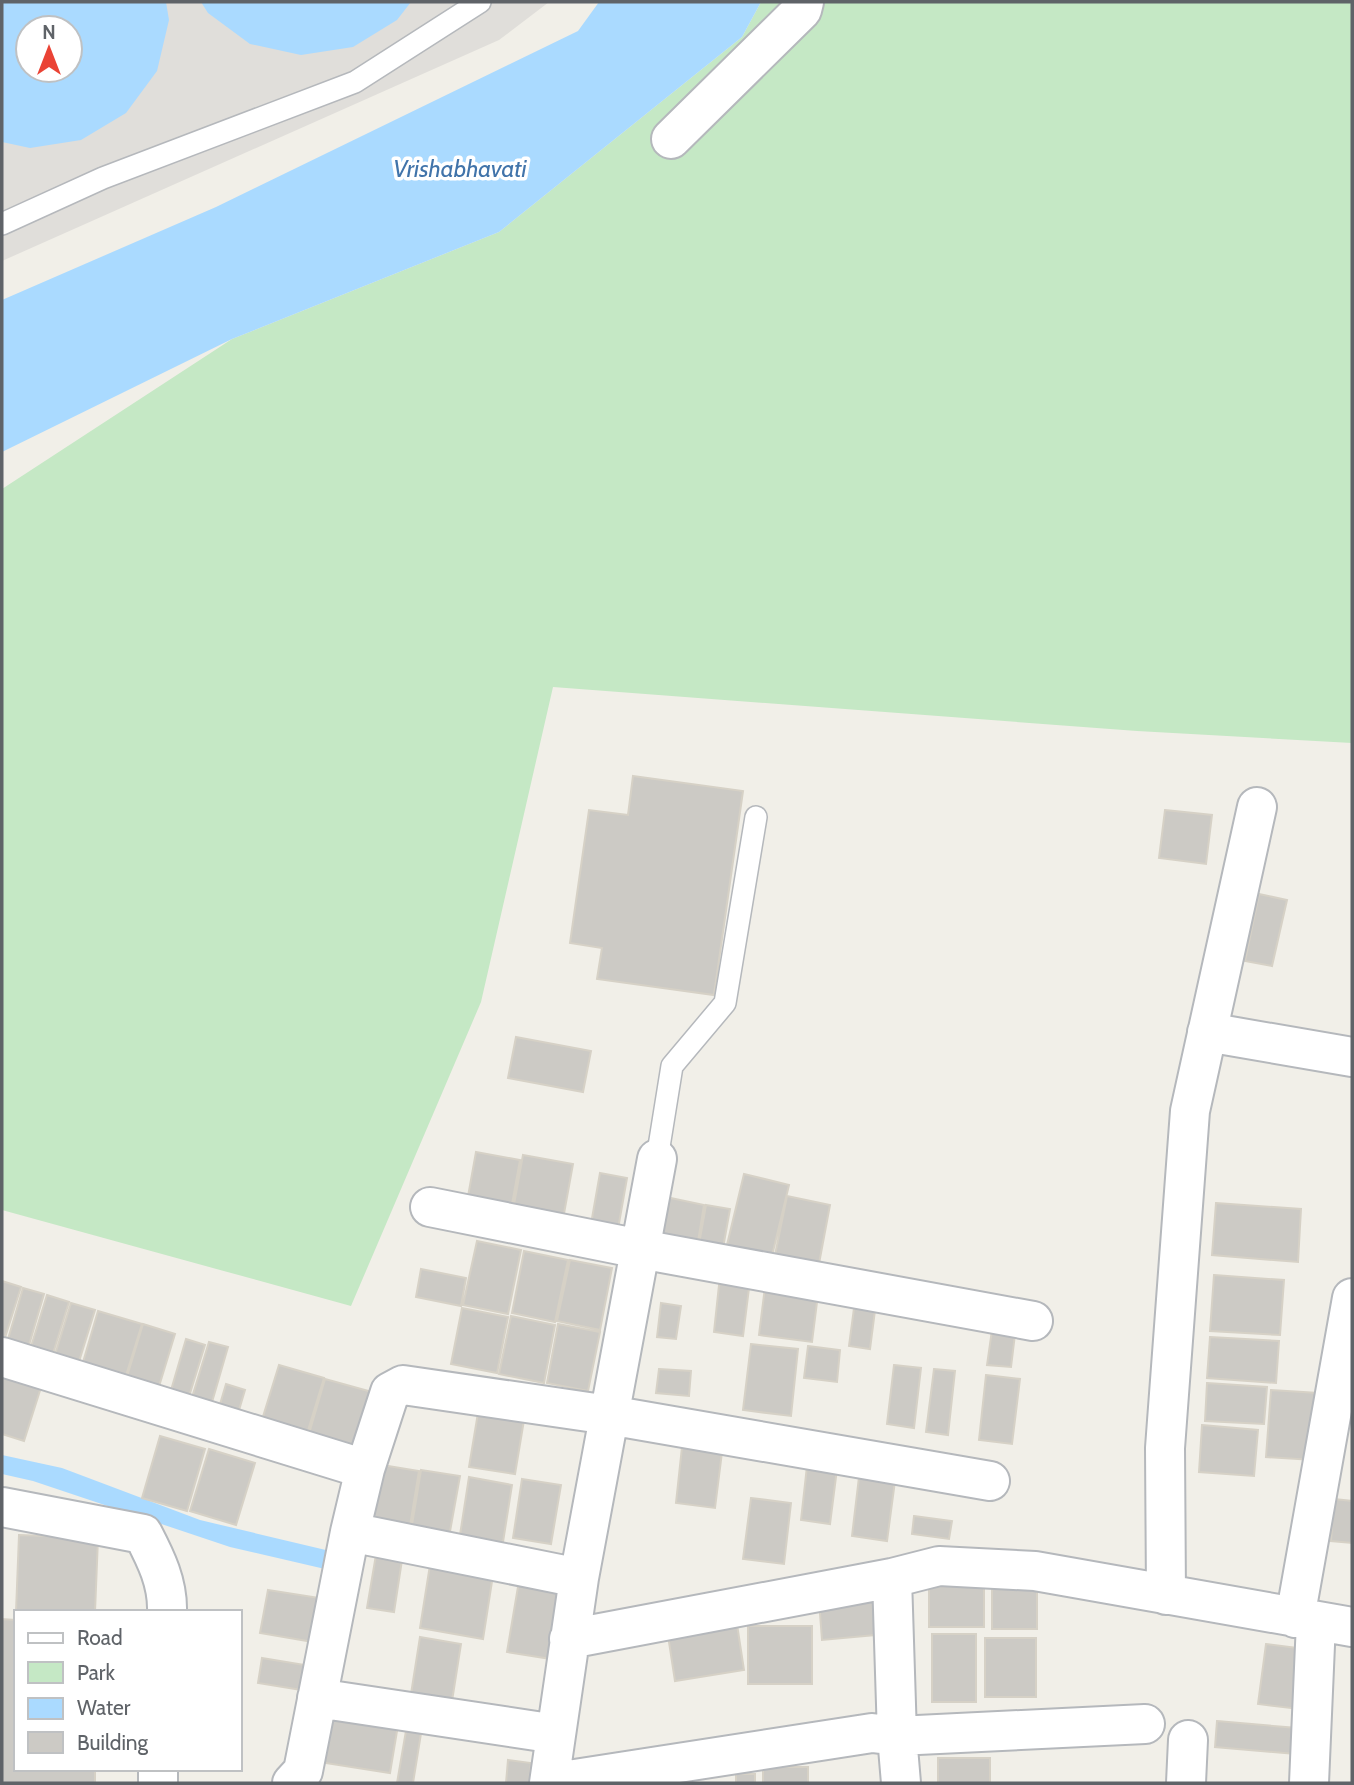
<svg xmlns="http://www.w3.org/2000/svg" width="1354" height="1785" font-family="Cabin,sans-serif">
  <style>
    .industrial { fill: #e0deda; fill-rule: evenodd }
    .green { fill: #c5e8c5 }
    .water { fill: #aadaff; fill-rule: evenodd }
    .building { fill: #cccac5; stroke: #d6d1c6; stroke-width: 2 }
    .lines { fill: none; stroke-linecap: round; stroke-linejoin: round }
    .lane-casing { stroke: #b5b8bc; stroke-width: 24 }
    .street-casing { stroke: #b5b8bc; stroke-width: 42 }
    .lane { stroke: #fff; stroke-width: 21 }
    .street { stroke: #fff; stroke-width: 38 }
    .labels { text-anchor: middle; stroke-width: 7; stroke-linejoin: round; paint-order: stroke }
    .water-label { font-size: 24px; font-style: italic; fill: #4174aa; stroke: #fff }
  </style>
  <rect width="100%" height="100%" fill="#f1efe8"/>
  <path class="industrial" d="M2,2H549L499,40L2,261ZM28,28H70V70H28Z"/>
  <path class="green" d="M761,2H1352V743L1137,731L553,687L481,1002L351,1306L2,1210V489L232,339L499,232L742,37Z"/>
  <path class="water" d="M2,2H166L169,20L157,71L126,113L81,140L30,148L2,142ZM28,28H70V70H28Z
    M201,2H411L397,20L353,47L301,55L250,44L208,13Z
    M599,2H761L742,37L499,232L232,339L2,452V300L216,207L578,31Z
    M2,1455L62,1468L200,1520L330,1551L325,1569L230,1547L33,1481L2,1474Z"/>
  <path class="building" d="M633,776L743,791L714,995L597,979L602,948L570,943L589,810L628,815Z
    M1165,810L1212,815L1206,864L1159,858Z
    M1259,894L1287,900L1272,966L1245,961Z
    M516,1037L591,1051L583,1092L508,1078Z
    M476,1152L520,1160L511,1210L467,1202Z
    M523,1155L573,1164L563,1219L513,1210Z
    M600,1173L627,1178L618,1229L591,1224Z
    M744,1174L789,1185L771,1260L726,1249Z
    M787,1196L830,1205L818,1269L774,1260Z
    M666,1197L704,1205L697,1248L658,1241Z
    M1216,1203L1301,1209L1298,1262L1212,1255Z
    M706,1205L730,1209L723,1248L699,1244Z
    M477,1241L521,1250L508,1314L463,1305Z
    M524,1251L568,1260L555,1322L512,1313Z
    M570,1260L612,1268L600,1330L557,1321Z
    M421,1269L466,1278L461,1306L416,1297Z
    M1214,1275L1284,1280L1280,1335L1210,1331Z
    M720,1276L750,1280L743,1336L714,1332Z
    M766,1279L819,1286L812,1342L759,1335Z
    M2,1281L21,1287L3,1344H2Z
    M23,1288L44,1294L27,1352L6,1346Z
    M856,1293L877,1295L870,1349L849,1346Z
    M47,1295L69,1302L51,1360L29,1353Z
    M71,1303L95,1310L77,1368L53,1361Z
    M661,1303L681,1306L676,1339L657,1337Z
    M462,1308L508,1317L497,1373L451,1364Z
    M98,1311L142,1324L124,1382L81,1369Z
    M511,1316L555,1325L544,1383L499,1374Z
    M994,1316L1017,1318L1011,1367L987,1365Z
    M143,1324L175,1334L157,1393L125,1383Z
    M558,1324L600,1332L588,1391L547,1383Z
    M1210,1337L1279,1341L1276,1383L1207,1378Z
    M186,1339L205,1345L187,1403L169,1397Z
    M209,1342L228,1347L210,1409L190,1404Z
    M751,1344L798,1349L791,1416L743,1410Z
    M808,1346L840,1350L837,1382L804,1378Z
    M2,1365L44,1378L24,1441L2,1434Z
    M279,1365L324,1378L306,1437L261,1423Z
    M894,1365L921,1368L914,1428L887,1424Z
    M659,1369L691,1371L689,1396L656,1393Z
    M934,1369L955,1371L948,1435L926,1432Z
    M986,1375L1020,1379L1012,1444L979,1440Z
    M325,1379L372,1392L354,1451L308,1437Z
    M1207,1383L1267,1387L1264,1424L1205,1421Z
    M226,1384L245,1390L237,1417L218,1411Z
    M1271,1390L1318,1393L1313,1460L1266,1457Z
    M478,1413L524,1420L515,1474L469,1467Z
    M1202,1425L1258,1430L1254,1476L1199,1472Z
    M160,1436L205,1449L187,1511L142,1498Z
    M682,1447L722,1452L715,1508L676,1503Z
    M209,1449L255,1463L236,1525L190,1511Z
    M370,1463L419,1471L409,1532L361,1524Z
    M807,1466L837,1469L830,1524L801,1520Z
    M421,1470L460,1476L449,1537L411,1531Z
    M469,1477L512,1485L503,1542L460,1535Z
    M859,1477L895,1481L887,1541L852,1536Z
    M522,1479L561,1485L551,1544L513,1538Z
    M751,1498L791,1503L784,1564L743,1559Z
    M1334,1499L1352,1501V1543L1331,1541Z
    M914,1516L952,1521L949,1539L912,1534Z
    M19,1535L98,1538L95,1612H16Z
    M378,1543L404,1547L394,1612L367,1608Z
    M430,1565L493,1575L483,1639L420,1628Z
    M929,1580H984V1627H929Z
    M519,1581L562,1588L551,1659L507,1652Z
    M992,1585H1037V1629H992Z
    M268,1590L326,1599L319,1643L260,1633Z
    M883,1594L886,1634L822,1640L819,1600Z
    M16,1616V1769H95V1783H2V1619L16,1620Z
    M736,1618L744,1670L675,1681L667,1629Z
    M748,1626H812V1684H748Z
    M932,1634H976V1702H932Z
    M420,1637L461,1644L452,1701L411,1694Z
    M985,1638H1036V1697H985Z
    M1266,1644L1306,1649L1299,1709L1258,1704Z
    M262,1658L317,1667L314,1692L258,1683Z
    M326,1714L398,1725L390,1773L319,1762Z
    M408,1719L423,1721L413,1783H397Z
    M1217,1721L1297,1728L1295,1754L1215,1747Z
    M938,1758H990V1783H938Z
    M508,1760L531,1763L529,1783H506Z
    M763,1767H808V1783H763Z
    M736,1774H755V1783H736Z"/>
  <g class="lines">
    <g class="lane-casing">
      <path id="lane" d="M2,224L103,178L355,82L480,2
        M657,1159L672,1066L725,1003L756,817"/>
    </g>
    <g class="street-casing">
      <path id="street" d="M671,139L802,10L804,2
        M1207,1032L1352,1057
        M430,1207L640,1249L1033,1321
        M2,1357L365,1469L350,1532L579,1578
        M365,1469L390,1392L403,1385L609,1415L990,1481
        M2,1507L143,1534C156,1559 168,1583 167,1612
        M892,1578L897,1736L1145,1724
        M1166,1595L1165,1448L1190,1111L1257,807
        M1295,1618L1352,1298
        M569,1639L892,1578L939,1566L1035,1571L1352,1627
        M317,1698L556,1734
        M158,1783V1769
        M292,1783L303,1771L350,1532
        M549,1783L579,1578L657,1159
        M549,1783L872,1733L897,1736L901,1783
        M1186,1783L1188,1740
        M1309,1783L1316,1622"/>
    </g>
    <use href="#lane" class="lane"/>
    <use href="#street" class="street"/>
  </g>
  <g class="labels">
    <g class="water-label">
      <text x="460" y="177">Vrishabhavati</text>
    </g>
  </g>
  <rect width="1354" height="1785" fill="none" stroke="#5f6368" stroke-width="7"/>
  <rect x="14" y="1610" width="228" height="161" fill="#ffffff" stroke="#bfc1c3" stroke-width="2"/>
  <rect x="28" y="1633" width="35" height="10" fill="#ffffff" stroke="#bfc1c3" stroke-width="2"/>
  <text x="77" y="1645" font-size="21" fill="#5f6368">Road</text>
  <rect x="28" y="1662" width="35" height="21" fill="#c5e8c5" stroke="#bfc1c3" stroke-width="2"/>
  <text x="77" y="1680" font-size="21" fill="#5f6368">Park</text>
  <rect x="28" y="1698" width="35" height="21" fill="#aadaff" stroke="#bfc1c3" stroke-width="2"/>
  <text x="77" y="1715" font-size="21" fill="#5f6368">Water</text>
  <rect x="28" y="1732" width="35" height="21" fill="#cccac5" stroke="#bfc1c3" stroke-width="2"/>
  <text x="77" y="1750" font-size="21" fill="#5f6368">Building</text>
  <g transform="translate(49 49)"><circle r="33" fill="#ffffff" stroke="#bfc1c3" stroke-width="2"/>
  <path d="M0-5L12 26L0 18L-12 26Z" fill="#ea4335"/>
  <text y="-10" font-size="19" font-weight="bold" text-anchor="middle" fill="#5f6368">N</text>
  </g>
</svg>
